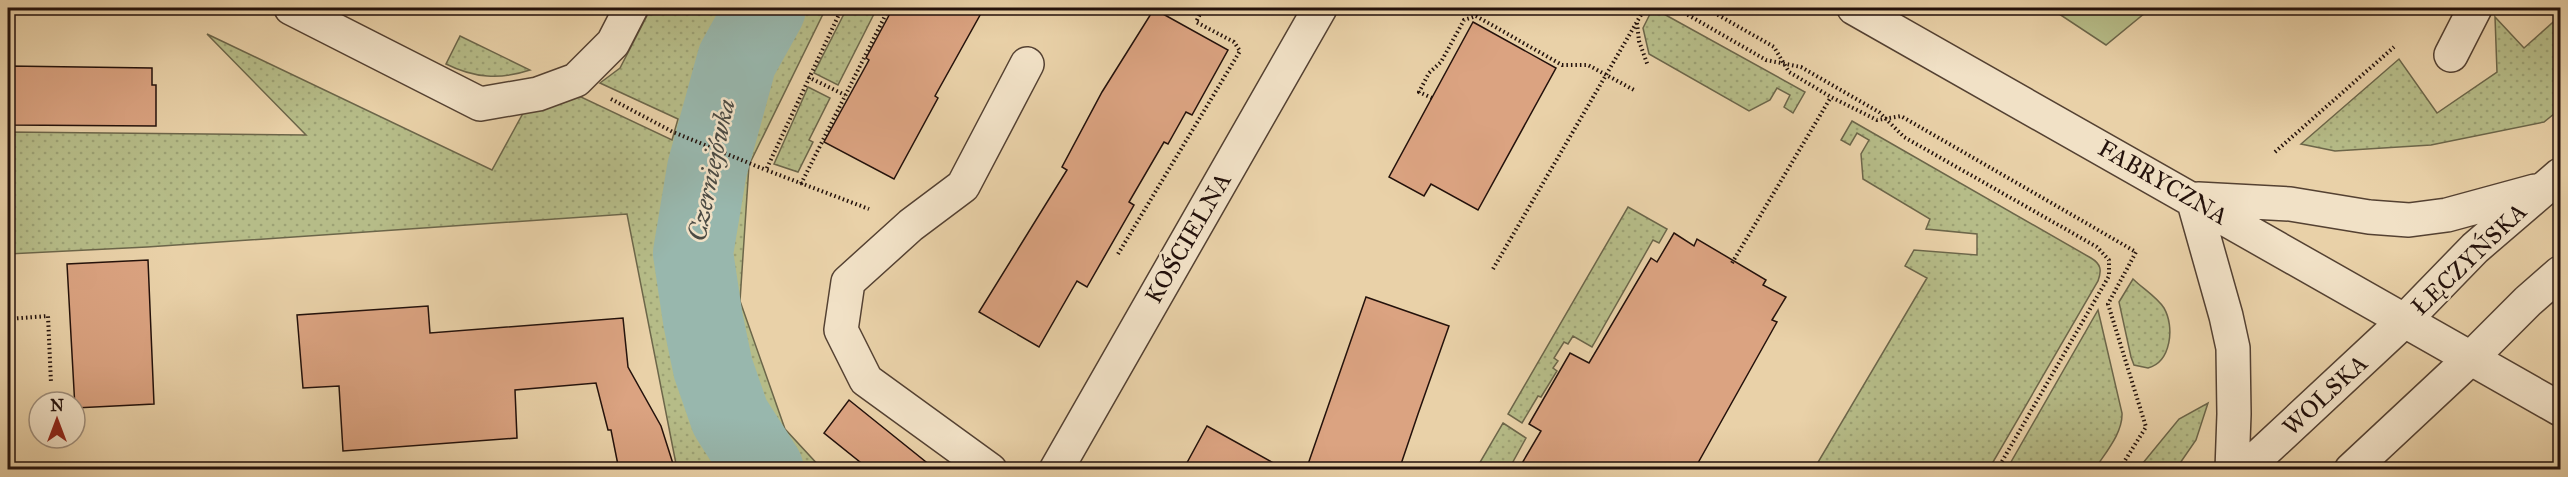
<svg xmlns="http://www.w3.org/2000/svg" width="2568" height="477" font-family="'IM FELL Great Primer',serif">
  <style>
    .grass { fill: url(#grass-dots); stroke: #6c664a; stroke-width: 1.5 }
    .park { fill: #b6bc88; stroke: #6c664a; stroke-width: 1.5 }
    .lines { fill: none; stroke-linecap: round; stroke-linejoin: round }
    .river { stroke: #98b7ad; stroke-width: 80 }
    .building { fill: #dba381; stroke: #23110b; stroke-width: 1.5 }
    .minor-casing { stroke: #544132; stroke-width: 36 }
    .path { stroke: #23110b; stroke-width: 4; stroke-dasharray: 1.5 3; stroke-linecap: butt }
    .minor { stroke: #f1e1c6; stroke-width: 33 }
    .labels { text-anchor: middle; stroke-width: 5; stroke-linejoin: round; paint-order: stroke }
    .street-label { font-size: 24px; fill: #23110b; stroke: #f1e1c6 }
    .water-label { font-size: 26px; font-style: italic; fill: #4c4b44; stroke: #f1e1c6 }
  </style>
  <defs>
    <pattern id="grass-dots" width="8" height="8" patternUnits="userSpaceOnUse" patternTransform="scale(1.5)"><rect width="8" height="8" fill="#b6bc88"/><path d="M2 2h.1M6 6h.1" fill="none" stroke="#9ca174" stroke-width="1.8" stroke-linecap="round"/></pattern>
  </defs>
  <rect width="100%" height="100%" fill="#e9d1a8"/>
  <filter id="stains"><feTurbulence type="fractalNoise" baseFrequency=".00333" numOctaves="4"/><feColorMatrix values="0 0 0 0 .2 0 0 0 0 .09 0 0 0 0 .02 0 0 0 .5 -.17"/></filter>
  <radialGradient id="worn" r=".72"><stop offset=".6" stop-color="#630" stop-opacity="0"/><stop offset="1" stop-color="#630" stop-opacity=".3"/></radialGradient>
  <path class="grass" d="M651,8H826L749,165L740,301L785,429L822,469H677L627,214L147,247L8,254V132L306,135L207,34L492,170L527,106L579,96L672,140L678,119L600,83L620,68Z
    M847,8H877L838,85L814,73Z
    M1653,8L1805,92L1793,113L1784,107L1790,95L1777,88L1770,100L1749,111L1649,54L1643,28Z
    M2560,16V109L2544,122L2431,145L2335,151L2301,144L2399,59L2437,113L2497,72L2495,17L2524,48Z
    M460,36L530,70C500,80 474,78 446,64Z
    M808,87L830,98L809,140L813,142L798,172L774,164Z
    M1852,121L2091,258C2101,264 2102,270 2098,281L1989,469H1814L1927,278L1905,266L1914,250L1977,255V234L1926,229L1930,219L1863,179L1861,154L1869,140L1857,133L1850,145L1841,140Z
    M1628,207L1667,229L1659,243L1653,240L1592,347L1573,336L1568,344L1564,342L1554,358L1558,361L1553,368L1557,371L1541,397L1538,396L1522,423L1508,414Z
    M2133,279C2142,288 2157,297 2164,308C2175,327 2171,362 2148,368L2134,365L2131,357L2119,302Z
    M2098,310L2122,413C2123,433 2105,453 2095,469H2007Z
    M2208,403L2196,440L2176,469H2138L2179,419Z
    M1503,423L1526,438L1509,469H1481L1479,464Z"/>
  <path class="park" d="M2050,8H2151L2106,45Z"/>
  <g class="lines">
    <path class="river" d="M764,470L730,417L713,368L703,320L693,253L707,169L737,60L766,8"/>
  </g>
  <path class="building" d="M893,8H984L935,96L938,98L894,179L824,142L869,60L866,58Z
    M1154,9L1228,50L1192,115L1186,112L1168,144L1164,142L1129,202L1134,205L1087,287L1077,281L1039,347L979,312L1067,170L1062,167L1102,92Z
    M1473,22L1556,68L1478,210L1431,184L1424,196L1389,177Z
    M8,66L152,68V85H156V126L8,125Z
    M1674,233L1694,246L1697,239L1766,280L1763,285L1786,297L1772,320L1777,322L1694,470H1518L1541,431L1529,424L1570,353L1589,363L1651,258L1657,262Z
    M148,260L154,404L75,408L67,264Z
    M1366,297L1449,326L1418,414L1399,470H1306Z
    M428,306L430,333L623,318L628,367L661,426L675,470H619L611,430H608L596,383L515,390L517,438L343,451L339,386L303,388L297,315Z
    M849,400L936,470H870L824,433Z
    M1207,426L1286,470H1183Z"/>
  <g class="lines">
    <g class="minor-casing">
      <path id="minor" d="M291,8L480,104L538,94L576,80L613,43L631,8
        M1854,8L2560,409
        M2451,55L2475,8
        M2193,199L2226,316L2233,348L2234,414L2232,470
        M2198,199L2290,204L2369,217L2409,220L2447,215L2535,191
        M990,470L866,380L841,330L848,282L911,225L963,186L1027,64
        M1056,470L1320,8
        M2244,470L2405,320L2475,248L2560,175
        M2351,470L2471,358L2528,301L2560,273"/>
    </g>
    <path class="path" d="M842,8L766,170L869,209
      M1676,8L1766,60L1801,67L1879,112L1904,137L2097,247L2109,260V276L1997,470
      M1706,8L1774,47L1789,72L1831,97L1877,120L1901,116L2136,252L2108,304L2146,427L2119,470
      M1637,23L1639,41L1648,66
      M808,77L845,95
      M1432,98L1419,92L1429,73L1441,62L1464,20L1476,16L1562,65H1588L1634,90
      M611,99L673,132L766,170
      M2275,152L2394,47
      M801,184L889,8
      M1118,254L1240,51L1234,42L1196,22L1203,8
      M1732,263L1831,97
      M1493,269L1645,8
      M8,319L48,316L51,383"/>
    <use href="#minor" class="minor"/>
  </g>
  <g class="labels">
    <g class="street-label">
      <text transform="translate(2163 182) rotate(30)" y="8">FABRYCZNA</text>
      <text transform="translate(1188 238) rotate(-60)" y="8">KOŚCIELNA</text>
      <text transform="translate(2469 259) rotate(-44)" y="8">ŁĘCZYŃSKA</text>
      <text transform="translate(2325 395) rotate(-43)" y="8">WOLSKA</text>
    </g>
    <g class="water-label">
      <text transform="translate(711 170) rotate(-78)" y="9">Czerniejówka</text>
    </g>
  </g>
  <rect width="2568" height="477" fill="none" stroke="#e9d1a8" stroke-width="30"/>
  <rect x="9" y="9" width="2550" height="459" fill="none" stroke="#23110b" stroke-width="3"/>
  <rect x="15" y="15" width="2538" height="447" fill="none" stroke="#23110b" stroke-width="1.5"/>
  <g transform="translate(57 420)"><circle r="28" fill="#f1e1c6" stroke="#9f8e7b" stroke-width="1.5"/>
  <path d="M0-4.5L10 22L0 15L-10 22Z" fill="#8f2418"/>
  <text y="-9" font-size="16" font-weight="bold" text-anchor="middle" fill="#23110b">N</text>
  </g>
  <rect width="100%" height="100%" filter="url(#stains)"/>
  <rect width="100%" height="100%" fill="url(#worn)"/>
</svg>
